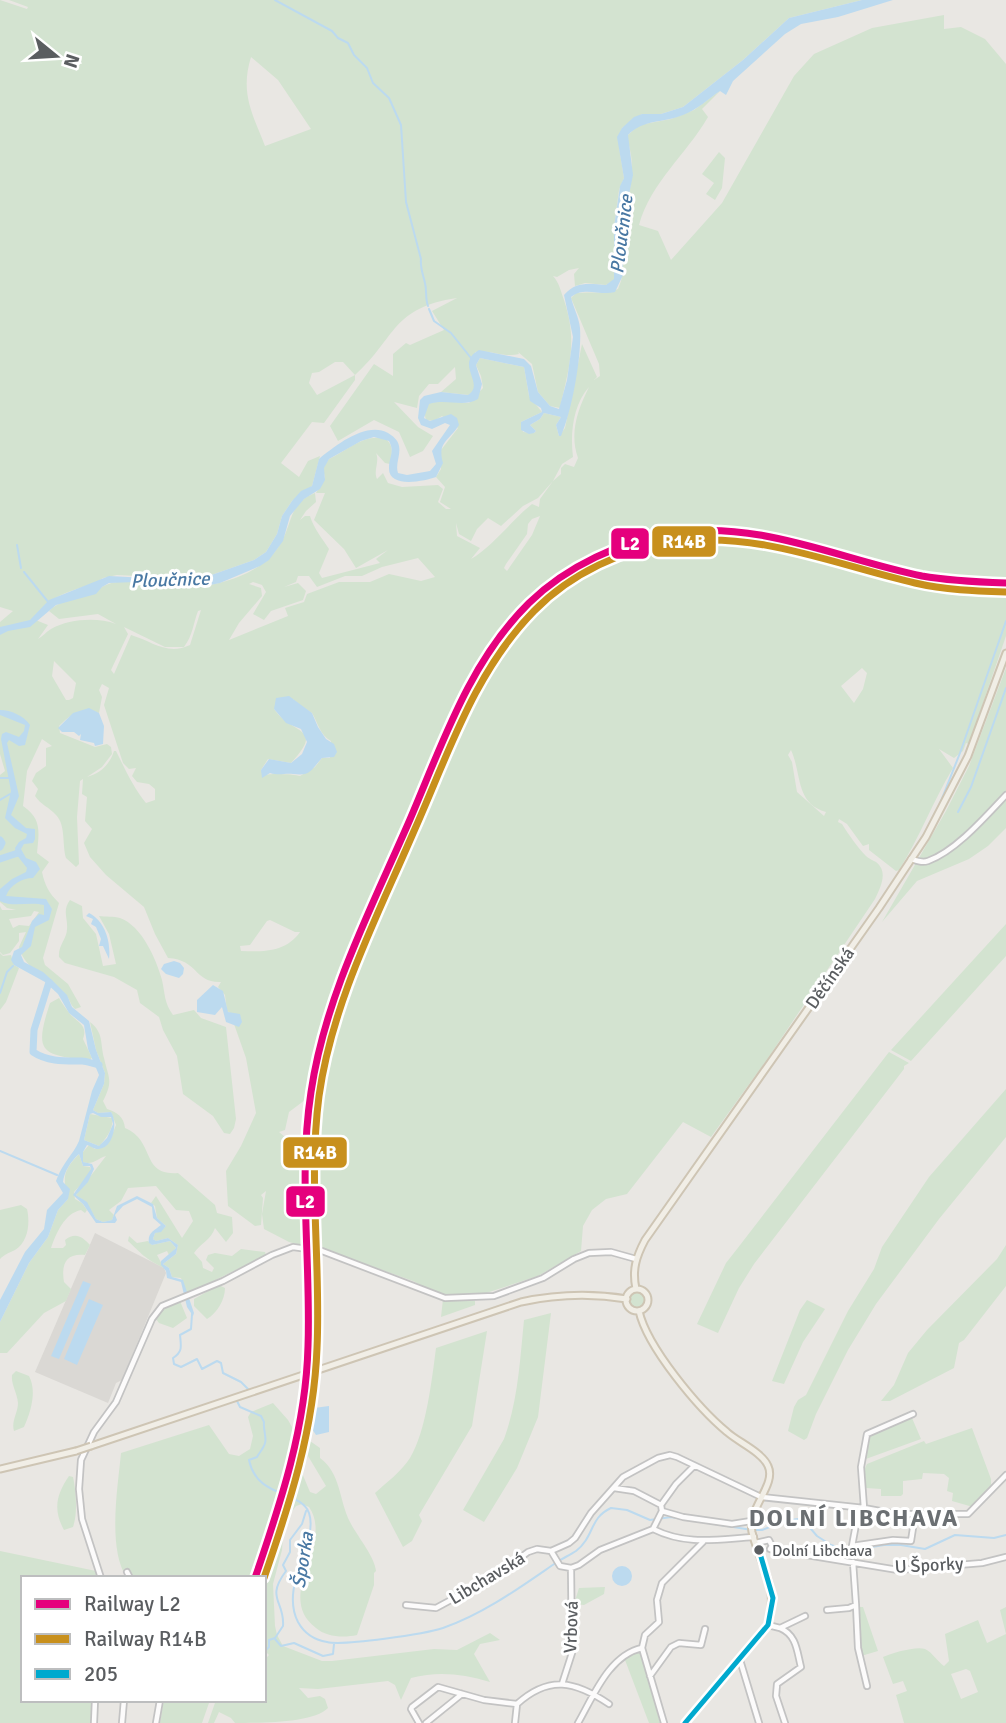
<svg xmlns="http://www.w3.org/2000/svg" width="1006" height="1723" font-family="Signika,sans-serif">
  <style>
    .industrial { fill: #dad8d4 }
    .green { fill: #d3e3d0; fill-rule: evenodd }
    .water { fill: #bcdaef; fill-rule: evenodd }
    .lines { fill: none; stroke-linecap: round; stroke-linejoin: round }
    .stream { stroke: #bcdaef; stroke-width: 2 }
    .river { stroke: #bcdaef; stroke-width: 7 }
    .minor-casing { stroke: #c3c3c3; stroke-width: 8 }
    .major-casing { stroke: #cec5b4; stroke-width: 9 }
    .minor { stroke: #fcfbfb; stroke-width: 4.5 }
    .major { stroke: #f1eee6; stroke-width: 5 }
    .major-bridge-casing { stroke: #cec5b4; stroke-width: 9; stroke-linecap: butt }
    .major-bridge { stroke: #f1eee6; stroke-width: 5 }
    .bus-1-casing { stroke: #fff; stroke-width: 10 }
    .bus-1 { stroke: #00a9ce; stroke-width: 5 }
    .rail-1-casing { stroke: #fff; stroke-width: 12 }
    .rail-2-casing { stroke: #fff; stroke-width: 12 }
    .rail-1 { stroke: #e5007d; stroke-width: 7 }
    .rail-2 { stroke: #c8901d; stroke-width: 7 }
    .bus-dot { fill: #5a5d60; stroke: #fff; stroke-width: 2.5 }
    .labels { text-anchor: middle; stroke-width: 6; stroke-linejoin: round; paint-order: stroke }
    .bus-label { font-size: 16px; fill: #5a5d60; stroke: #fff; text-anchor: start }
    .street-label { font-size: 18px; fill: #5a5d60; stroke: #fff }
    .water-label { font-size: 19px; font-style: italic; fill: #4978a3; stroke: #fff }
    .district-label { font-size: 24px; font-weight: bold; letter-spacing: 2px; fill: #6b6f72; stroke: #fff }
    .line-badge { stroke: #fff; stroke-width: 2.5 }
    .badge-label { font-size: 19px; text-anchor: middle; font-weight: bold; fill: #fff }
  </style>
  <rect width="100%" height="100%" fill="#e9e7e3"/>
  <path class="industrial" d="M95,1233L164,1268L166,1273L122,1380L116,1383L108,1403L35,1372Z"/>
  <path class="green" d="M0,0L27,9L28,7L9,0H862L789,18L743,60L683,107L661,114H642L622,128L619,147L624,178L619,190L614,227V280L606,285L585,283L575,286L574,274L579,268L569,270L557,277L553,276C559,282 561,292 564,300C578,342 569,367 560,408L550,406L538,392L532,364L518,352L519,354C505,358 489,349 475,352L474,390L469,395L441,392L456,379L455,367L438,384H429L419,396L417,408L394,402L418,427L433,436L423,451L410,457L399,432L374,420L338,441L330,426L374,364L393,376V354L406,343L410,345L444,330L432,311L457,298C391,308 397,337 355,375V380L324,423L312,422L281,463L299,477L308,461L320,456L312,486L292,501L282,516L277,534L266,552L254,560L200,579L117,575L103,578L97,582C68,593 52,593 33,619L48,625L38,639C42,637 46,632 51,629C69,619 97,617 116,624L98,614L59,619L49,611C57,602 71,600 83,596C95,593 104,583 117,582C151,579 185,592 219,583C244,577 271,564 283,539C293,519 290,503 315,493L316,502L306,511L300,520L305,516H310C314,529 322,538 329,549L319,573L322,578L380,563L376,559L388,550L356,568L344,549L314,520L325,493H316L325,477C322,469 324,465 329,459C348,450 364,433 386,439C394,446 392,454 390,464L385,463L376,453C380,462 373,470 377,479L383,473L388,483L402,487L438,485L443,489L438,502L446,509H451L440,502L445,487L436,477L441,469V450L458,428L442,416L434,421L426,420L424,412L429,403L441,401L469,403L483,388L481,376L476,365L480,358L524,367L529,396L542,412L521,422L523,432L534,433L536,431L530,425L540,419L544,413L561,417L556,425L559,436L565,428L582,344L597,377L594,380L600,376L599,364L571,298L576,293C591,291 604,295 618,289L621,281C625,265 619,248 622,231C626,201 639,170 627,140L628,135L639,125L671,119L694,110L721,90L702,109L708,117C686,155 651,182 639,225L658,231L671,260L722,203L794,76L814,54L872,28L944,15V29L961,27L985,39L1006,64V580C923,585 845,552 766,533C664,516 556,550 495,637C454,695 427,772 399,837C367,912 331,985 311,1064C308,1075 307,1088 305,1100L289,1112L285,1130L279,1132L285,1137L289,1148L296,1141L302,1144L300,1189L301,1245L289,1242L264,1229L262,1214L266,1191L261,1195L263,1198L261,1225L255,1226L228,1206L226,1171L241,1146L256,1113L246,1058L234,1024L236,1025L232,1014L227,1011L225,995L218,987L221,982C194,983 199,960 168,958L155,934L144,907L106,875L90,857L84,843L92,829L85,821L87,797L82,794L83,779L80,781L77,817L79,864L76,867L66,858C62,845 66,825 56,815C49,807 41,805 35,796L38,789L32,781L36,773L46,766V748L52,746L42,739L27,771L23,806C42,819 39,832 37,853L49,862L42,872C45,886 49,893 59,903L43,958L45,965L68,984L81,1007L75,1009C70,1004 70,1000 66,995C51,976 26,973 19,947L26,932L19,933V941L10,953L3,955L0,952V906L2,910H16L7,908L0,902V775L5,771L0,754V622L13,611L0,607ZM251,57L278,80L311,129L265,146C252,113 240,93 251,57ZM335,362H343L355,375L317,395L309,383L312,373L319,372ZM589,387C578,409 569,433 578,458L574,467L565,464L561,468V474L553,481L562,464L573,457C570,433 573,405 589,387ZM553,481L540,499L539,507L532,504C512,520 492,547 471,559L480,548L457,536L456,523L459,534L471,541L477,529L488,518L501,526L523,506L538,498ZM540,516L532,535L507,571L504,568L506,564L527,534L528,524L532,519ZM418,558L435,577L421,581L389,574L370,582H339L307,594L304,602L285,608L288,616L229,640L239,623L262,596L261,588L249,584L253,582L262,585L266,592L253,614L264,620L271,611L303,600L306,591L298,583L284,587L296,582L298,576H309L317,587L345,576H362L382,567ZM201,610L190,645C167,656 152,641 131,635L114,674L111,670L128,634L124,627L165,647H184C193,635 193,624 198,611ZM54,661L76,683L73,698L69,700H66L52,676ZM102,684L109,688L104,705L123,763L129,769L136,768L132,776L137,782L149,784L155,789V800L146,803C133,787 125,769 116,751H114C110,764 101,773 87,777L102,767L112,754L111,747L107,744L95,747L60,733L59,726C70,714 83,706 99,713L102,697L99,690ZM293,699L301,706L312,713C318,723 320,735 331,741L330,758H322L315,767L300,776C295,774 270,773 265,775L261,770L268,759L291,763C325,726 293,736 274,709ZM34,911L39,912L29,926L19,925L13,928L9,919L31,916ZM270,920L295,932H300C286,952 264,952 241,951L240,946L250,945L267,921Z
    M719,152L725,158L722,188L715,200L706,194L714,183L702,174Z
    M713,533C813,540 905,593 1006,586V636L969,744L966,743L963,751L954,758L939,749L953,768C933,801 920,837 899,870L896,871L869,850V844L863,846L847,824L839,819L838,822L842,824C849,835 857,847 866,856C868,858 874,861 876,862C889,872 880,888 875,899L768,1058L711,1137L683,1122L627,1194L606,1199L592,1210L583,1226L581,1251L538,1276L477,1296L438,1294L413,1281L312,1245L308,1229V1163L309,1156L320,1143C320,1128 311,1109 321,1096L313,1094L321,1054L345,975L469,692C523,592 597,536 713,533ZM862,668L867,673L863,689L854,703L841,686ZM791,750C802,774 795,803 826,812L824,816L797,792L792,762L788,755Z
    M1006,668V828L988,846L969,859L917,881L882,922L946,811L969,766Z
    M70,900L82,906L83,918L96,934L103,966L116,964L109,934L99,916C105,917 114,916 120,918C142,926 156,959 162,980C165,993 164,1003 173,1015L194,1010L201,1018L226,1027L236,1119L234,1128L230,1134L224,1133L213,1116L183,1094L177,1056L163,1030L159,1017L140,1003L137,990L114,977L65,963L59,957C58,945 67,939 67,929C68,917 62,911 70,900Z
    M1006,924V956L911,1061L891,1050Z
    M0,953L3,956L11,955L14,965L19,968L6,1002L0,1010Z
    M59,998C62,1003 66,1009 70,1014C78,1023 88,1025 83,1039L92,1058L89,1060C40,1055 34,1052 50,1003Z
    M90,1022C104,1033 100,1043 104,1058C108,1077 114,1080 103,1101L107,1109C117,1112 124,1117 125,1128C156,1141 140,1176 178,1173L215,1205L217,1213L232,1217L233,1233L226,1242L215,1228C211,1240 201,1243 194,1253L202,1262L203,1268L212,1272L214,1268L206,1260L208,1255L215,1253L232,1256L241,1249L265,1252L266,1255L187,1294L181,1278L172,1277L169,1268L163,1264L176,1254L178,1245L168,1238L156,1241L153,1239L155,1233L161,1231L166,1226L157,1218L155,1206L151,1203L156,1196L182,1238L193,1221L189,1211L176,1210L156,1186L128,1188L121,1201L109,1210L114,1215L112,1220L103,1222L96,1219L86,1202L76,1195L106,1156C98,1158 92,1166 83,1162V1152L89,1145L95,1149L112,1135L116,1125L111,1112L98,1113L93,1110L104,1084L105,1073L96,1050Z
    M889,1052L909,1063L904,1066V1069L754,1264L739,1288L718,1333L697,1324L726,1263L737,1249Z
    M1006,1089V1137L939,1219L876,1304L848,1350L816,1414L807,1438L804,1440L788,1431L794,1407L798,1400L806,1395L848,1311L874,1269L882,1247L929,1177Z
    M90,1114L112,1118C114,1128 106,1139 99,1146L84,1140Z
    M79,1154L83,1166L90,1167L91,1169L88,1177L74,1192L75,1199L82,1203L87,1210L85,1213L81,1210C65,1213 56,1233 51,1248H63L66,1245L65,1240C75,1232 82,1236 90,1245L85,1255C66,1253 61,1264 64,1282L71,1289L66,1301L44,1313L7,1353H0V1322L29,1263L48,1237L58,1210L68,1199C63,1177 62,1172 79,1154Z
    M21,1205L27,1209C30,1222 29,1241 15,1250C9,1253 5,1254 0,1259V1210Z
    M129,1236L137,1243L148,1241L152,1245L170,1241L176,1248L169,1255L167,1251L157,1255L164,1268C144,1258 142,1254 128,1241Z
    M1006,1245V1286L964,1340L959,1343L954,1368L890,1401H881L894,1385L908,1353L927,1330L997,1259Z
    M219,1285L225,1288C225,1300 217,1313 207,1319L194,1306V1299Z
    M629 1300a8 8 0 1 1 16 0a8 8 0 1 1-16 0Z
    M443,1299L475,1301V1305L441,1317Z
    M807,1300L825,1309L803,1342L784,1384L772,1381L800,1310Z
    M180,1301L187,1318L173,1328L159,1323L156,1319L162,1310Z
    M551,1313L538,1417L517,1468L484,1522L463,1510L504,1439C518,1401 520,1360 524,1320Z
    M487,1331L472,1426L419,1515L422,1521L412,1541L403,1547L375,1493C387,1482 401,1472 410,1458C426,1432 432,1379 436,1348Z
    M16,1371L29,1376C37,1391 31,1412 24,1427L14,1431C11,1421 18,1413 18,1403C17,1392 11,1385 12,1375Z
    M273,1403L288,1420L296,1434L285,1480L252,1578H127C107,1549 118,1486 121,1453L209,1425L229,1454L239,1456L250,1449L253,1436L248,1417L251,1412Z
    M912,1418L921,1439L863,1460L868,1437L873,1433Z
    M972,1428L991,1479V1485L973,1507L952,1501L953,1493L947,1491L949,1478L944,1474L923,1473L922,1479L903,1481V1494L901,1496H881V1489L866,1488L863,1472L867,1464L924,1441L926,1444Z
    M310,1441L320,1448V1458C341,1473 339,1501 350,1522C357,1536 375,1557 376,1571L374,1573V1585L357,1635C344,1638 326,1637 316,1628C273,1595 335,1545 309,1507L302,1504L296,1506L284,1522L282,1550L273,1584L275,1626L277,1635L283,1646L322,1661H332L434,1649L457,1650L490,1633L500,1640L480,1644L474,1654L490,1682C462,1674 439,1671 411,1678L401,1700L395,1685L388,1681L318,1689L299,1688L308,1698L320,1696L325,1699L328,1708C314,1723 260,1723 235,1723L231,1718L219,1712L214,1723H208L216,1700H264V1660L269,1655L264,1650V1578H258L285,1500L298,1450H307ZM308,1456L326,1486L316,1494L310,1492L302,1473Z
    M69,1476L73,1477C76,1491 78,1513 73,1527L64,1530C53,1510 56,1495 69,1476Z
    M0,1551L96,1571L97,1578H23V1700H93L91,1723H0Z
    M605,1587L604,1594L584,1605L574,1604L579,1588Z
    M860,1607H863L878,1651L861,1656L858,1609Z
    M1006,1607V1723H904L896,1695L907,1691L903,1681L893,1684L883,1657C892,1653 916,1646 925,1649C932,1652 938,1662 944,1666L949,1661L945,1634L978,1620L987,1643L1006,1634L1000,1610ZM966,1669L970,1671L978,1692L961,1699L951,1674Z
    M641,1651L660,1723H649L625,1660L633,1653Z
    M164,1700H210L202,1723H160Z"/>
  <path class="water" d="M862,0H893L838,17L801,24L785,34L733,81L726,95L720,91C708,99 697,110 683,115C664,123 643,119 628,135L633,175L622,229L623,275L615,292C600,296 584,286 571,297C573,307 579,317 580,328C582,356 572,411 561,436H559L556,425L561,417L544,413L540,419L530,425L536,431L534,433L529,434L521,430V422L542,412L541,408L530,401L524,367L480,358L476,365L482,384L478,399C463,408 446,398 429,404L424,418L430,421L451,414L457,418L459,425C449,441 437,442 443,463L436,477C425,481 388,489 389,468C389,457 395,452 389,441L374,437L361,441L329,459L324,468L325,480L320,489L304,499L290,516L283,541L269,560L260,566L220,583L200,587L136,582L109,583L102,587L96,594L56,605L30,627L8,631L0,635V627L30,620L49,600L109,576L166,579L180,576L200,579L254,560L266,552L277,534L282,516L292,501L301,491L312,486L319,459C335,446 366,421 388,433C393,436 398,440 399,446C401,455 395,464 398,473L407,475L430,471L436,464L432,451L450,425L445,423L432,429L421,425L418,418L420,400L424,396L441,392L468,395C486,384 454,364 479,350L524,359L531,366L538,392L550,406L559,409L567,380L573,337L564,295C576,281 589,284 606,285L614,279V227L620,186L624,178L617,137L622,128L634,117L642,114H661L683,107L743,60L789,18Z
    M289,696L312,713L318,727L326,739L334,744L337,752L334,757L322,758C310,771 311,776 293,774C285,773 279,776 270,773L262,778L261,770L269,759L291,763L302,754L307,742L301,729L286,723L274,709L276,698Z
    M89,708L99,713L104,726L103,744L95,746L94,743L80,740L81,734L79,736L74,732H62L58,728L73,713Z
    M0,710C11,710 24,716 30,725L25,745L19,746L9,740L7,743L19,796L11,815L26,828L35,829V839L33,843L24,844L21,849L26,858L36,862L40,869L33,878C22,878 10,885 6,896L46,899L52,909L49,920L35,927L31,946L21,955L24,962L43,972L53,981L67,995L72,1007L89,1021L96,1050L105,1073L104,1084L93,1110L98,1113L111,1112C118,1121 114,1150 97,1149C94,1149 91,1146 87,1145L83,1152V1162L92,1164L94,1169L88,1182L76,1195L87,1202L96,1219L103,1222L112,1220L117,1206L137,1196L153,1204L157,1218L166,1226L161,1232L155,1233L153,1239L156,1241L168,1238L178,1245L176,1254L163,1264L169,1268L172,1277L183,1280L194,1313L193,1316L187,1307L181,1282L167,1278L166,1271L161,1265V1261L176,1248L170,1241L152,1245L149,1243C147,1233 155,1230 161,1225L153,1218L152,1207L137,1199L123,1206L115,1215L117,1220L115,1223H96L83,1204L73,1195L91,1169L90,1166H83L79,1154C71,1161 64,1172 63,1182L70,1189L68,1199L58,1210L48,1237L29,1263L0,1322V1300L25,1252L44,1229L47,1210L63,1193L56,1181C62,1163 73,1155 79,1141L92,1091L99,1075L88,1049L84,1025L69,1013L58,994L45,982L14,965L11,960L14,951L22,947L32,921L39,914L44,915V905C29,901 14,908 0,901V889L12,879L26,872L27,868L16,854L15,848L19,842L26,838L27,834L15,828L5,818L11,791L1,739L2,734L6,732L19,737L24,731L25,725L0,715ZM93,1113L101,1117H111L113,1124L107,1138L99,1146L84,1140L90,1114Z
    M89,913C106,922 111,943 109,959L103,946H99L101,939L96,927L91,924L93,919L86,916Z
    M174,961L180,963L184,968L183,974L179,978L166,974L161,969L164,964Z
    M213,985L223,991L228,1012L240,1014L242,1022L239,1027L226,1022L222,1007L215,1015L197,1012V1000Z
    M83,1281L91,1284L59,1359L51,1356Z
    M89,1299L103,1305L77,1365L64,1359Z
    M329,1406V1432L316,1435L312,1429L314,1408Z
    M612 1576a10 10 0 1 1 20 0a10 10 0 1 1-20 0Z"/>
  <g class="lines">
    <path class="stream" d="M275,0L332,31L338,38L348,43L354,55L367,68L373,83L389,98L401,125L406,202L421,259C420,268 423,274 425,283C427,291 425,298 428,306
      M429,309L434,321L451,333L471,358
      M17,545L21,568
      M24,572L49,603
      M0,778H9
      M0,800L10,794
      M937,811L960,753L1006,621
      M958,812L971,787L1006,688
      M0,993L7,972L13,966
      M0,1151L57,1175
      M192,1314L191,1329L180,1335C181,1346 183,1352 173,1358L174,1364L181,1367L197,1359L202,1369L217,1361L221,1363L223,1373L241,1382L249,1390
      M236,1399L240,1407L261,1416L264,1422C263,1429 267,1439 265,1443C264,1448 259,1453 257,1457L249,1460C257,1499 301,1490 309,1513C319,1542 279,1585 298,1622C304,1633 315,1640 327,1642C344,1646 425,1634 443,1628C484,1614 522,1586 557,1562C563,1558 570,1555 576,1551C595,1536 589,1518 611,1508L627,1510L650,1520L671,1517L752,1530H762L785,1521L798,1519L805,1522L817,1536L831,1545L848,1551L884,1545H901L925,1549L955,1535L994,1538L1006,1535
      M275,1639L281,1646L294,1643L323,1656L333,1654L334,1644
      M265,1651L269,1647V1640L275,1638L283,1626C285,1601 265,1599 286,1571L283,1565L290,1552V1540L302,1524L306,1511"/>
    <path class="river" d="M0,840L2,843L0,847
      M0,859L18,853
      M49,982L34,1030L33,1052C48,1062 65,1061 82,1061C87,1061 93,1064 99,1065"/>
    <g class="minor-casing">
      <path id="minor" d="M911,859C917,861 922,863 928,861C956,851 986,816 1006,795
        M614,1488L634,1491L661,1505L662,1511L683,1517L732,1524L751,1521
        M661,1505L676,1484L694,1466
        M859,1508L852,1546L893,1540L911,1541L915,1515
        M864,1508L861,1467L867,1434L913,1414
        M653,1529L662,1511
        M756,1543L769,1540L772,1546L770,1549
        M770,1549L898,1570L982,1563L1006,1557
        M551,1551L560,1566L571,1568L579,1565L600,1550L653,1529C687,1546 718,1539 754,1537
        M127,1572L130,1578
        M101,1578L82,1519L79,1489L81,1460L94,1432L116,1402L152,1319L162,1306L223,1281L272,1255L293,1247L322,1251L445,1298L494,1296L543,1278L574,1259L589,1253L611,1252L636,1259
        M406,1605L436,1608L499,1574L528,1552L537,1549L551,1551L569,1543L575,1538L591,1513L623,1477L658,1458L670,1455L677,1457L761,1497L864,1508L896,1514H968L1006,1475
        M856,1605L858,1648L867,1686
        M827,1610L849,1608L856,1605L853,1562
        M768,1625L780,1628L805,1616
        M780,1628C797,1635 797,1652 801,1667L777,1684L776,1696L785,1723
        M642,1648L664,1723
        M740,1660L759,1723
        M650,1676L671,1647L679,1643L701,1645L705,1629
        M562,1684L572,1653L571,1568
        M94,1723L95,1700
        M122,1723L124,1700
        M156,1723L160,1700
        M419,1723L411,1709L412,1707L438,1687L484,1700L517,1704C549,1675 575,1681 609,1704
        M426,1723L462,1694
        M515,1723L517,1704
        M578,1723C593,1697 609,1655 642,1648L645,1635L659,1622L657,1600L662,1583L703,1542"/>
    </g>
    <g class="major-casing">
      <path id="major" d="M636,1289C632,1270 636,1257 645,1240L879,908L926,837L968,756L1006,653
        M626 1300a11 11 0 1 1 22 0a11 11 0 1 1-22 0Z
        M639,1311C647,1347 698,1408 727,1432C738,1442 762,1452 768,1466C777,1485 747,1508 752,1532C761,1570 779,1583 768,1625L685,1723
        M91,1446L521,1302C558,1294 590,1293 627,1299
        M0,1469L76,1451"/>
    </g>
    <use href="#minor" class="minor"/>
    <use href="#major" class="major"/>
    <g class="major-bridge-casing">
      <path id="major-bridge" d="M76,1451L91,1446"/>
    </g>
    <use href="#major-bridge" class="major-bridge"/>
    <g class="bus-1-casing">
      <path id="bus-1" d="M685,1723L768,1625L773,1598L759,1550"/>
    </g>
    <use href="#bus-1" class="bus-1"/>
    <g class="rail-1-casing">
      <path id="rail-1" d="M255,1578C281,1502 306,1427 308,1346C311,1261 298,1176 311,1092C325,997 370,911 408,824C441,748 468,663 529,603C567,566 621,541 673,533C759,520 839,559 922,576C950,581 977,582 1006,583"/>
    </g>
    <g class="rail-2-casing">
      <path id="rail-2" d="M264,1578C290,1503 314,1429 317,1348C321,1264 308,1180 319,1096C332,1003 377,917 414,831C448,755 474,672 534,611C570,574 624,548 676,542C758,531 836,565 915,583C945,590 975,591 1006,592"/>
    </g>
    <use href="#rail-1" class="rail-1"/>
    <use href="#rail-2" class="rail-2"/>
  </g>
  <circle class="bus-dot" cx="759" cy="1550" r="6"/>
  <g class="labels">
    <g class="bus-label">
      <text x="772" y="1556">Dolní Libchava</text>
    </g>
    <g class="street-label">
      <text transform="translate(830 978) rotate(-55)" y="6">Děčínská</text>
      <text transform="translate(929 1565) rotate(-3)" y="6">U Šporky</text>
      <text transform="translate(487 1578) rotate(-31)" y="6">Libchavská</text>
      <text transform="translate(571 1627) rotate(-88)" y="6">Vrbová</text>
    </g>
    <g class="water-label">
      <text transform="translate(621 234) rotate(-83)" y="7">Ploučnice</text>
      <text transform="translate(170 579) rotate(-2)" y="7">Ploučnice</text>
      <text transform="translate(302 1560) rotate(-81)" y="7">Šporka</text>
    </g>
    <g class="district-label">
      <text x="854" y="1526">DOLNÍ LIBCHAVA</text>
    </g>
  </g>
  <g class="line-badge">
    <rect x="651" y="525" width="66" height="33" rx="7" fill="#c8901d"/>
    <rect x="610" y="527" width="40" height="33" rx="7" fill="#e5007d"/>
    <rect x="282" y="1136" width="66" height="33" rx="7" fill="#c8901d"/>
    <rect x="285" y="1185" width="41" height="33" rx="7" fill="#e5007d"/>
  </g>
  <g class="badge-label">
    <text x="684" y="548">R14B</text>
    <text x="630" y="550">L2</text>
    <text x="315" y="1159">R14B</text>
    <text x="305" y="1208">L2</text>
  </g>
  <rect x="21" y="1576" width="245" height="126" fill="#ffffff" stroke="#bdbebf" stroke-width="2"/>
  <rect x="35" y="1599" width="35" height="10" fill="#e5007d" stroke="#bdbebf" stroke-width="2"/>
  <text x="84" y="1611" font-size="21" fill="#5a5d60">Railway L2</text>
  <rect x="35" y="1634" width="35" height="10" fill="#c8901d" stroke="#bdbebf" stroke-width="2"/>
  <text x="84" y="1646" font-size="21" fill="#5a5d60">Railway R14B</text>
  <rect x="35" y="1669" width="35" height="10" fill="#00a9ce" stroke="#bdbebf" stroke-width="2"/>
  <text x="84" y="1681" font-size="21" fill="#5a5d60">205</text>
  <g transform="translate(56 56) rotate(108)" stroke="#ffffff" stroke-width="5" paint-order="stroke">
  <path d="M0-5L12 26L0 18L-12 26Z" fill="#5a5d60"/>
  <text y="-10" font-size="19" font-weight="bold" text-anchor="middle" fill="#5a5d60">N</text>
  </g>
</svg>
